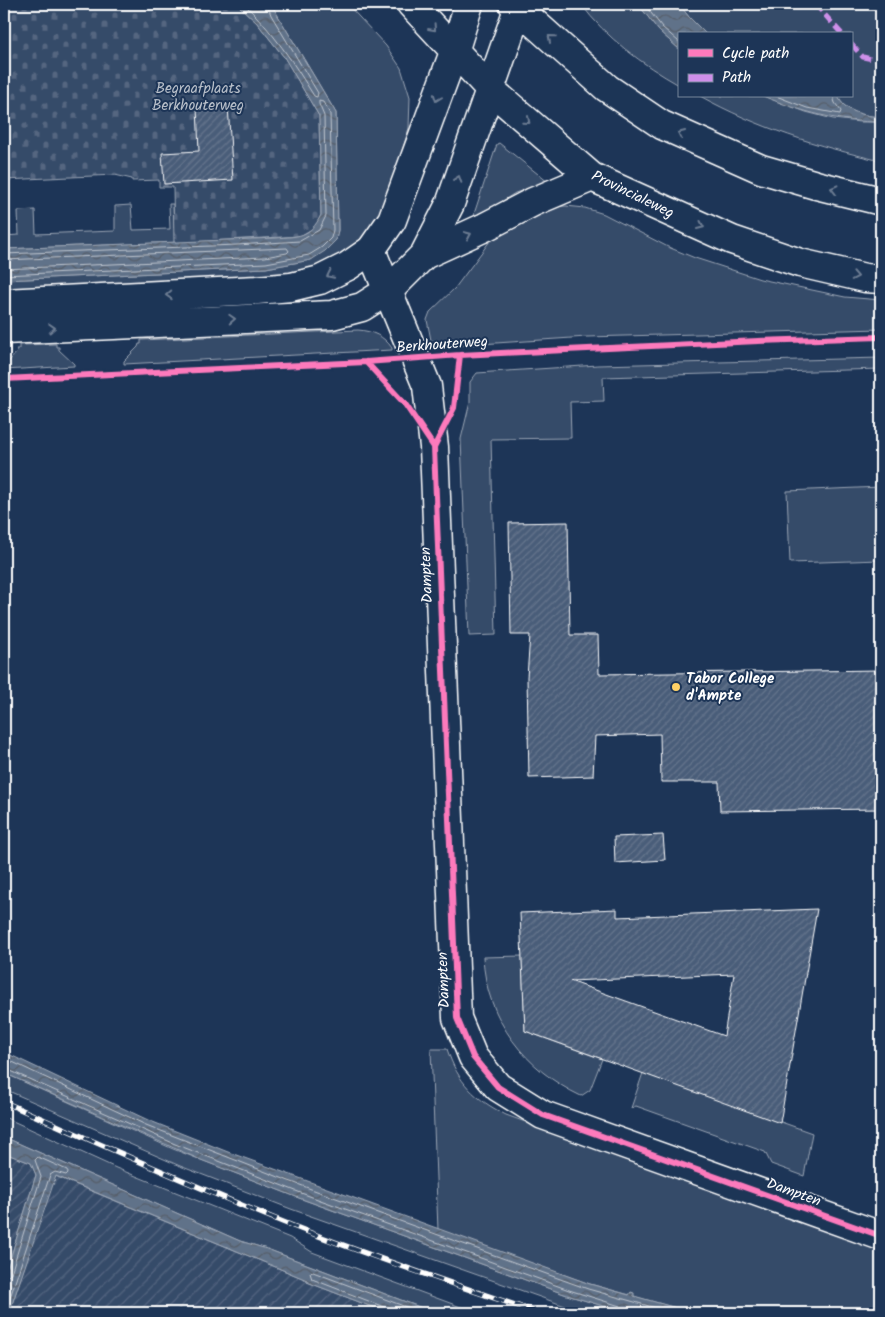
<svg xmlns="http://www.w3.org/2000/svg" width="885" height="1317" font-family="Kalam,sans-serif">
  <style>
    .grass { fill: #364b69; stroke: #9aa5b4 }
    .cemetery { fill: url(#cemetery-stones); stroke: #9aa5b4 }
    .garden { fill: url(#garden-furrows); stroke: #9aa5b4 }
    .water { fill: url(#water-waves); stroke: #a0aab8 }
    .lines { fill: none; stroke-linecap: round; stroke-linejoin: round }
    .shore { stroke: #c0c7d0; stroke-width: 1 }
    .building { fill: url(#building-hatch); stroke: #fff; fill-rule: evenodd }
    .minor-casing { stroke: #fff; stroke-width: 31 }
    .major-casing { stroke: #fff; stroke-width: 31 }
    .minor { stroke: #1d3557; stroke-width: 28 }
    .major { stroke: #1d3557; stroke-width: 28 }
    .rail-casing { stroke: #fff; stroke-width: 5.5 }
    .rail { stroke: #1d3557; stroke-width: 4; stroke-dasharray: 11; stroke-linecap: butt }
    .quiet { stroke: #ce8fe9; stroke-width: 5; stroke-dasharray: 10 5; stroke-linecap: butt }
    .cycleway-casing { stroke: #1d3557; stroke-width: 9 }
    .cycleway { stroke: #fd7abc; stroke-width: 6 }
    .oneway { stroke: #6c7c92 }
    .poi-dot { fill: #ffd166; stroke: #1d3557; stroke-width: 2 }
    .labels { text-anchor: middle; stroke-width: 4; stroke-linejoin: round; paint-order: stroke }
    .park-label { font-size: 15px; fill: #b9c0ca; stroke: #1d3557 }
    .street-label { font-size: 15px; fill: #fff; stroke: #1d3557 }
    .poi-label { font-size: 15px; font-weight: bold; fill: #fff; stroke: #1d3557; text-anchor: start }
  </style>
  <defs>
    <pattern id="cemetery-stones" width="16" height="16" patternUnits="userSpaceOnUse" patternTransform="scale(1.25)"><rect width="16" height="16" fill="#364b69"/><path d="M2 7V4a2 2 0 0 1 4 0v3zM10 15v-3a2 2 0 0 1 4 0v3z" fill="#546680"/></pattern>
    <pattern id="garden-furrows" width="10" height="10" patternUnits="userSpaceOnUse" patternTransform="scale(1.25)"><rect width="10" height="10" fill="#364b69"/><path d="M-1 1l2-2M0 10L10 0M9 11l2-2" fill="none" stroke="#546680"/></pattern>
    <pattern id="water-waves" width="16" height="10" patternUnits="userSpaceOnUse" patternTransform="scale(1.25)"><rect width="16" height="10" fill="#617289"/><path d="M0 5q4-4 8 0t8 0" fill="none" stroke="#555d67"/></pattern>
    <pattern id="building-hatch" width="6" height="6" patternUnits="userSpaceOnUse" patternTransform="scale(1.25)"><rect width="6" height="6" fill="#4a5d79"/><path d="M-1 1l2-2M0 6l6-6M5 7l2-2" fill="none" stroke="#65758d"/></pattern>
  </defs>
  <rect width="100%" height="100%" fill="#1d3557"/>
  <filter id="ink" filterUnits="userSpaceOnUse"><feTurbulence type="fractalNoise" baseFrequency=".02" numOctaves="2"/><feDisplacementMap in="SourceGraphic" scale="10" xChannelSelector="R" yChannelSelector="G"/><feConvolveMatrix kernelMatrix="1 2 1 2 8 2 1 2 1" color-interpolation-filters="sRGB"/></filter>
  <g filter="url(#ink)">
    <path class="grass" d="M237,4L236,240L4,249V236L19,235L18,211L35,210L36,234L115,231V206L131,205L133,230L170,229L169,204H173L174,228Z
      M271,4H347L386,46L401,68L410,97L409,128L387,201L373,226L356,246L303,274L4,293V280L266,268L311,260L336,240L338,230L336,113Z
      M581,4H638L659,31L679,49V85C642,64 606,38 581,4Z
      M679,4H881V117C865,116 844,112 838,96H851V34H706L689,17Z
      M700,96H763L806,112L833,119L860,122H881V161C817,146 758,128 700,96Z
      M499,143L548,182L515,193L479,216L474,214L497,144Z
      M566,206L585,208L604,214L668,247L695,258L760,279L845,297L881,300V329L587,337L435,347L432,345L427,320L430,312L455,288L490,241L501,230L549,207Z
      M358,330C372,331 384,336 392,348V350L124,364V361L138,347L139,344H141V340Z
      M56,344V347H59V350L74,364V366L4,370V367L17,352L16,349H19V345Z
      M881,358V369L603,377L604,401L570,402L571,438L491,439L496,635L469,636L461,439L470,402V382L477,373L598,365Z
      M881,487V560L790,563L787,491Z
      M522,956L525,1031L602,1059L590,1090L581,1096C526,1070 486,1020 483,957Z
      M431,1049H447C458,1083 475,1099 506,1115L881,1250V1313H694L633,1296L631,1292L630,1295L590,1284L438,1230Z
      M4,1073L173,1149L299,1198L567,1295L626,1313H585L291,1209L180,1166L4,1089Z
      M643,1073L812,1133L804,1176L771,1164L765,1152L636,1106L631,1108Z
      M4,1117L116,1168L290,1238L312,1252L477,1313H435L267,1249L240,1241L4,1137Z"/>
    <path class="cemetery" d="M4,4H237L257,23L284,57L319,116L321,215L315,227L300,236L174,243L173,187H159V180L132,181V179L115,175L4,180Z"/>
    <path class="garden" d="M4,1153L31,1163L36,1175L4,1279Z
      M55,1176L307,1280V1282L388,1313H9Z"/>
    <path class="water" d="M237,4H271L336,113L338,230L336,240L325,251L311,260L266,268L4,280V249L276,238C298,236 310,238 321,215L319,116L284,57L257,23Z
      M638,4H679L689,17L706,34H679V49L659,31Z
      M763,96H838C844,112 865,116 881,117V122C839,122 801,112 763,96Z
      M4,1052L148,1120L228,1152L590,1284L629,1295L631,1292L634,1293V1296L694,1313H626L567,1295L299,1198L201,1160L4,1073Z
      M4,1137L240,1241L267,1249L435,1313H388L307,1282V1280L56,1176L9,1313H4V1279L36,1175L31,1163L4,1153Z"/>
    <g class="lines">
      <path class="shore" d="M244,4C273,31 293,62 314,96L317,97L318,93L271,15L267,4
        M644,4L662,27L679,42
        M776,96L807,108L840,114L841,111L835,103L833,96
        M4,254L237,245L300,241L319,230L326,216L324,116L319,104V101L323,102L330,114L333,230L331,238L322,247L309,255L266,263L4,275
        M4,260L287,248L289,251L287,253L265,257L4,269
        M4,1058L146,1125L289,1181L588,1289L674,1313
        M4,1068L175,1144L301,1193L569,1290L620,1306L623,1309L624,1313
        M4,1277L8,1276L11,1273L41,1177L35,1160L38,1157L67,1170L68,1173L66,1175L55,1172L50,1175L5,1313
        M388,1313L384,1307L312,1279L310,1273L313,1272L422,1313"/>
    </g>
    <path class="building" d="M228,106L233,180L164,184L162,153L199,151L197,108Z
      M568,522L570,635H598L599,674L881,670V809L720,811L719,782H661L660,734L595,736L593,776L529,778L527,677L530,635H511L509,523Z
      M663,835L665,860L615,863L614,837Z
      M617,909V917L817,909L780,1123L525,1031L520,913ZM734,974L724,1036L570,981Z"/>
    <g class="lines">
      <g class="minor-casing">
        <path id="minor" d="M371,250L427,386L434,447L457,1018L473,1057L498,1087L543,1115L881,1236"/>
      </g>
      <g class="major-casing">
        <path id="major" d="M411,4L490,89L592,177L732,240L800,263L865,278L881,279
          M513,4L607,88L662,125L761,169L816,185L881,201
          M424,255L485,227L533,202L592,177
          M4,303L257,290L291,287L320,280L348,266L371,250L392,220L454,52L469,4
          M4,330L332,315L362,307L389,290L424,255L450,204L518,9"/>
      </g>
      <use href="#minor" class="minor"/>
      <use href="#major" class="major"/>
      <g class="rail-casing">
        <path id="rail" d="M4,1102C100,1144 195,1187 293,1226C374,1258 456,1285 539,1313"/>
      </g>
      <use href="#rail" class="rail"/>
      <path class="quiet" d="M815,4L842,34
        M851,44L863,57L881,61"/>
      <g class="cycleway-casing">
        <path id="cycleway" d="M460,355L454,408L434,447L457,1018L473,1057L498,1087L543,1115L881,1236
          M366,362L405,404L434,447
          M4,379L366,362L460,355L758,341L881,337"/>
      </g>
      <use href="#cycleway" class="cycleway"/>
    </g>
    <defs><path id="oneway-chevron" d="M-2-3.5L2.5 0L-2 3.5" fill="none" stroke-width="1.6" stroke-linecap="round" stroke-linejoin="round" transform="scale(1.25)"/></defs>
    <g class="oneway">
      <use href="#oneway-chevron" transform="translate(433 28) rotate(48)"/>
      <use href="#oneway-chevron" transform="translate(551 38) rotate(-139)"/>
      <use href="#oneway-chevron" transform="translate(437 98) rotate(111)"/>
      <use href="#oneway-chevron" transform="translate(527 121) rotate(41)"/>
      <use href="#oneway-chevron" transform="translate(681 134) rotate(-155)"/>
      <use href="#oneway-chevron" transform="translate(458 179) rotate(-71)"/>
      <use href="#oneway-chevron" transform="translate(834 189) rotate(-166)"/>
      <use href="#oneway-chevron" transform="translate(701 226) rotate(24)"/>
      <use href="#oneway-chevron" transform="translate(468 235) rotate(-24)"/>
      <use href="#oneway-chevron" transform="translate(330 275) rotate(154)"/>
      <use href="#oneway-chevron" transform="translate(855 276) rotate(11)"/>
      <use href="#oneway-chevron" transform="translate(169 295) rotate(177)"/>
      <use href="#oneway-chevron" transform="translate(232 319) rotate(-3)"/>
      <use href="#oneway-chevron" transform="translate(52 328) rotate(-3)"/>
    </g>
  </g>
  <circle class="poi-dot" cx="676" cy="687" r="5"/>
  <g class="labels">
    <g class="park-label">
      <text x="198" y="93">Begraafplaats<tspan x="198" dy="17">Berkhouterweg</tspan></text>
    </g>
    <g class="street-label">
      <text transform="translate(633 194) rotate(26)" y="5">Provincialeweg</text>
      <text transform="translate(442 344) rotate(-4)" y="5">Berkhouterweg</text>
      <text transform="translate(426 575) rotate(-92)" y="5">Dampten</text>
      <text transform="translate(443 980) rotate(-92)" y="5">Dampten</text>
      <text transform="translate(794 1192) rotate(20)" y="5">Dampten</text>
    </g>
    <g class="poi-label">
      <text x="686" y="683">Tabor College<tspan x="686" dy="17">d'Ampte</tspan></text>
    </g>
  </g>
  <rect width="885" height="1317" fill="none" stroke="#1d3557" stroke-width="20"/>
  <rect x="10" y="10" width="865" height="1297" fill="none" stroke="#fff" stroke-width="2" filter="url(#ink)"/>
  <rect x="678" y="32" width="175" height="65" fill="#1d3557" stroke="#77869a"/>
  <rect x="688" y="49" width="25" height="8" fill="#fd7abc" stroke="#77869a"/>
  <text x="722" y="58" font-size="15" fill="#ffffff">Cycle path</text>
  <rect x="688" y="74" width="25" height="8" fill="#ce8fe9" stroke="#77869a"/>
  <text x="722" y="82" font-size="15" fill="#ffffff">Path</text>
</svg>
